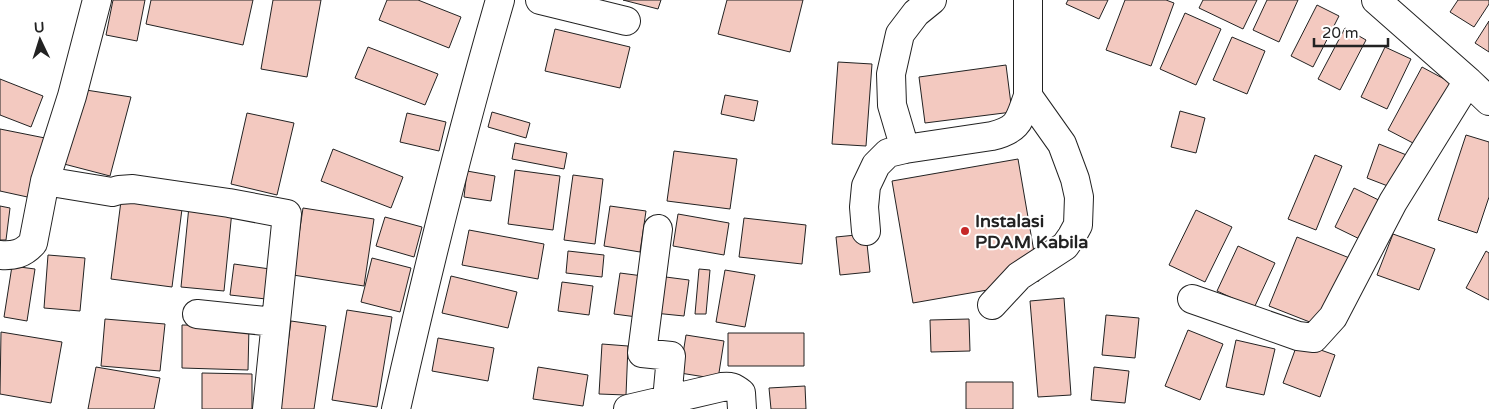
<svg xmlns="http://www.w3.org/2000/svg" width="1489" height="409" font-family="'Varela Round',sans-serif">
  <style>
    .building { fill: #f3c9c0; stroke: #222 }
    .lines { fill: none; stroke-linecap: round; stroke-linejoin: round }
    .minor-casing { stroke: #222; stroke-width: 30 }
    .minor { stroke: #fff; stroke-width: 28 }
    .poi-dot { fill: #c62828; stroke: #fff; stroke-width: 2 }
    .labels { text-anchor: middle; stroke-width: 4; stroke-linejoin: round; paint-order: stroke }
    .poi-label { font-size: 18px; font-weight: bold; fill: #222; stroke: #fff; text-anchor: start }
  </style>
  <rect width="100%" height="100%" fill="#fff"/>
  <path class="building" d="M113,0H145L137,41L106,35Z
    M151,0H253L243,45L146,24Z
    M273,0H321L307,77L261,69Z
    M387,0H418L461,17L449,48L379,20Z
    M623,0H661L658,9Z
    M727,0H803L790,52L718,34Z
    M1068,0H1108L1099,19L1066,4Z
    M1125,0H1166L1174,3L1151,66L1106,50Z
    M1203,0H1257L1243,29L1199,8Z
    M1267,0H1298L1279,42L1253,30Z
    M1458,0H1489V4L1474,27L1450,12Z
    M1317,5L1339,16L1313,67L1291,56Z
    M1185,13L1221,29L1196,85L1160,69Z
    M1489,21V52L1475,43Z
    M1345,28L1366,40L1340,90L1318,79Z
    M555,29L630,47L620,88L545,71Z
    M1232,37L1265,51L1247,94L1213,80Z
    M368,47L438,74L425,105L355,78Z
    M1385,47L1411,59L1387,109L1361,97Z
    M838,62L872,64L866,146L832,144Z
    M1006,65L1012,112L925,123L919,77Z
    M1422,67L1470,93L1436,155L1388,130Z
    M0,79L43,96L31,127L0,115Z
    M86,90L131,97L110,176L64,164Z
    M725,95L758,101L754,121L721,114Z
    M1180,111L1205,118L1196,153L1171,147Z
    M492,112L530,123L526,138L488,127Z
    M247,113L294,123L277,195L231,184Z
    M407,113L446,122L439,151L400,142Z
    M0,129L45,138L32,198L0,191Z
    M1466,135L1489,142V197L1477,233L1438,220Z
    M515,143L567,153L564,169L512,159Z
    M1379,144L1419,160L1406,193L1367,178Z
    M333,149L403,177L391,208L321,181Z
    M674,151L737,159L730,209L667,201Z
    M1315,155L1342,166L1316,230L1288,219Z
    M1018,159L1039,281L913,303L892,181Z
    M515,170L560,176L553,230L508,224Z
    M467,171L495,176L491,201L464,197Z
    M573,175L603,179L595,244L564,240Z
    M1354,188L1395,208L1376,247L1335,227Z
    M121,201L182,209L172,287L111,279Z
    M0,206L10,208L6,240H0Z
    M189,206L232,211L224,291L181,287Z
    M610,206L646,211L640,252L604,246Z
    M303,208L374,219L364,286L293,275Z
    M1196,210L1232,227L1205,282L1169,265Z
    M678,214L729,223L724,255L673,246Z
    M385,217L422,227L414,257L376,246Z
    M744,218L806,225L802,264L739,257Z
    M469,230L544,244L538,279L462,265Z
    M866,234L870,272L840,275L836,237Z
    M1393,234L1435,249L1419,290L1377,275Z
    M1297,237L1352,259L1325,328L1269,306Z
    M1238,246L1275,263L1254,308L1217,291Z
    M568,251L604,255L602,277L566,273Z
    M1486,251L1489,253V300L1466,288Z
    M48,255L85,258L80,311L44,308Z
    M372,258L411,268L400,312L361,302Z
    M234,264L270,269L266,299L230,295Z
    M12,266L35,269L27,321L4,317Z
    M699,269L710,270L706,314H695Z
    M725,270L755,275L745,327L716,322Z
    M620,273L643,276L637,317L614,314Z
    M451,276L517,292L508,328L442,313Z
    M658,276L689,280L684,316L654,313Z
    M562,282L593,286L589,315L558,311Z
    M1064,298L1071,395L1038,397L1030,301Z
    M347,310L392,317L377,407L332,400Z
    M1106,315L1139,318L1135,358L1102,355Z
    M105,319L165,324L160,371L101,366Z
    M969,319L970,351L931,352L930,320Z
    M291,321L326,326L314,409H279Z
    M182,325L249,326L248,370L182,368Z
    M1188,330L1223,344L1200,400L1165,386Z
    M1,332L62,342L51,403L0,394Z
    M728,333H804V366H728Z
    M686,335L724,341L718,379L680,373Z
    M438,338L494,348L488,381L432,371Z
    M1236,340L1275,349L1264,395L1226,387Z
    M1298,342L1335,355L1320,397L1283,383Z
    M602,344L628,346L626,395L599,394Z
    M96,367L160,378L154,409H88Z
    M538,367L588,375L583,406L533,399Z
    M1094,367L1129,371L1125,403L1091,400Z
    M202,373L252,374V409H202Z
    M966,382H1013V409H966Z
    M805,386L806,409H771L769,388Z"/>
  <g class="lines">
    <g class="minor-casing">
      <path id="minor" d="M540,0L626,21
        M1376,0L1468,81L1489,101
        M905,149L892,105L891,74L900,34L916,13L932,0
        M45,181L112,192L119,190L133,189L229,203L287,214L267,409
        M658,229L642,353L671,356L667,400
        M866,231L864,207L866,186L876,165L888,153L905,149L992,136C1020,129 1019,120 1028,96
        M0,255C14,256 23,254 33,243L45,181L72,96L97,0
        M1192,299L1298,336L1314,338L1333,317L1393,202L1468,81
        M992,305L1019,276L1065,246L1072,236L1078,225L1079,197L1075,179L1062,144L1028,96V0
        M197,314L275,322
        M396,409C427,272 461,135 500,0
        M628,409L722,387C730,386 734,387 741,393L742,409"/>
    </g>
    <use href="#minor" class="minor"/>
  </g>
  <circle class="poi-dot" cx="965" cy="231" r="5"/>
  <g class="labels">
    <g class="poi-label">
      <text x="975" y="227">Instalasi<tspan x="975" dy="21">PDAM Kabila</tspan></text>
    </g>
  </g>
  <g transform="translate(40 40) rotate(356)" stroke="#ffffff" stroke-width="4" paint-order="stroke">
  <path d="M0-4L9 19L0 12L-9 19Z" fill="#222222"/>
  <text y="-8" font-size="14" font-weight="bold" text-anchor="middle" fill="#222222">U</text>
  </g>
  <path d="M1314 38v8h74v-8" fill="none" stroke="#222222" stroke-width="2.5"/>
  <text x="1322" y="38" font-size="15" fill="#222222" stroke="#ffffff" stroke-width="4" paint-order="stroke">20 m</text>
</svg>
